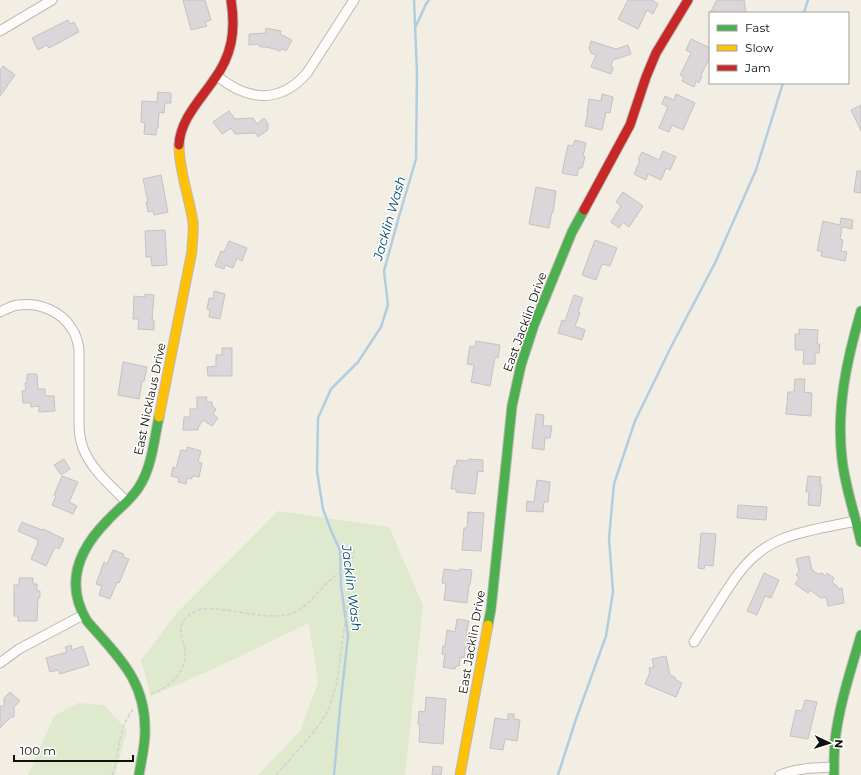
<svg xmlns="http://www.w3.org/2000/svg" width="861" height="775" font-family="Montserrat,sans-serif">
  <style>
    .green { fill: #dee9ce }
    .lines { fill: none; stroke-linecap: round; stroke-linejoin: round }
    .stream { stroke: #b2cde0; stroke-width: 2.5 }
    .building { fill: #dad6da; stroke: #c5c2c1 }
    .street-casing { stroke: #bcb9b1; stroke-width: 11 }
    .fast-casing { stroke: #bcb9b1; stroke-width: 11 }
    .slow-casing { stroke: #bcb9b1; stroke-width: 11 }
    .jam-casing { stroke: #bcb9b1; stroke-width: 11 }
    .path { stroke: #d3d2cf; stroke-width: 1.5; stroke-dasharray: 4 2; stroke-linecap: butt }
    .street { stroke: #fdfcfb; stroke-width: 9 }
    .fast { stroke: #4caf50; stroke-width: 9 }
    .slow { stroke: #ffc107; stroke-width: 9 }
    .jam { stroke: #c62828; stroke-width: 9 }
    .labels { text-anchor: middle; stroke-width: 3; stroke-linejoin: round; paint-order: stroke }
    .street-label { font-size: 12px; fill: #12100a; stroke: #fff }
    .water-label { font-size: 13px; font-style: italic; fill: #014972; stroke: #fff }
  </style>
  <rect width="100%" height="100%" fill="#f2eee4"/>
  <path class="green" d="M278,511L389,527L423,605L405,775H258L300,731L318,683L309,623L211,670L151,696L141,660L176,614Z
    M78,703L104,705L127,730L115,775H28L54,716Z"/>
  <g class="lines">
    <path class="stream" d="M804,13L808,0
      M415,28L426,4L429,0
      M334,775L340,708L348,636L341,586L340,550L332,533L323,509L317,471L318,418L331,389L358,362L381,327L388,305L384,271L398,220L416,159L417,73L414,0
      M558,775L576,719L606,636L613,592L609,538L614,484L635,421L671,347L715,263L756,170L783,83"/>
  </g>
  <path class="building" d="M183,0H205L211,20L205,22L207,26L191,30Z
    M628,0H652L658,4L653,14L647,10L638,29L618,19Z
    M717,0H744L746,13H710Z
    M68,20L70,24L74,22L79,32L49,48L47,45L38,50L32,38Z
    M266,28L281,31L280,34L292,40L286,51L283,49L279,51L275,49L265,47H260L258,44L249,45V34L265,33Z
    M691,39L710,48V57L701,75L702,76L699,83L696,81L694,87L682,81L684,77L680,75L691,53L686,50Z
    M591,41L616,49L628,45L631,54L613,60L611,65L613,69L611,74L591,67L596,55L591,53L589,48Z
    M3,66L15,75L0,96V70Z
    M158,92L171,93V103H165L164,113L159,112L158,128H157L156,135L144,134L145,123L141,122L142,101L157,102Z
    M602,94L613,97L610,113L606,112L602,130L585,126L588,112H587L589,99L601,101Z
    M676,94L695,103L683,130L672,125L669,132L659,128L668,107L662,104L665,96L674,100Z
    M861,105V131L851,110Z
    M229,111L235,119L253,118L257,124L264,118L268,124V130L258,137L256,133L235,134L231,128L222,134L213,122Z
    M575,140L586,143L583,156L585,157L582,168H579L577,176L562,173L568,145L573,146Z
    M663,151L676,157L670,170L666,168L661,180L648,174L646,180L634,174L640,161L638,160L642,152L659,160Z
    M857,171H861V193L854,192Z
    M161,175L168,212L154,215L153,211L148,212L146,202H148L143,179Z
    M536,187L556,191L553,213L552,212L549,228L529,224Z
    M623,192L643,206L629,227L623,222L619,228L611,222L621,206L616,202Z
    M841,218L853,220L852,229L842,227L840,239L843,240L841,251L847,252L845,261L821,256L822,251H817L823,221L840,225Z
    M165,230L167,265L152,266L151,257H146L145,231Z
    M595,240L617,248L610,266L602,264L596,280L582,275Z
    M229,241L247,248L242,261L237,258L233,268L225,265L224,269L215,266L221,251L224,252Z
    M214,291L225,294L220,319L209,317L210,310L207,309L209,298L213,299Z
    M145,294L154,295L152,320H154V330L138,329L139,319H133L134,296L145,297Z
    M574,295L583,298L578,312L580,313L575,326L585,330L582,340L558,333L562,320L565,321Z
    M799,329L818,330L817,344H820L819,353H815V364H803L804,350H795V334H799Z
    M476,341L500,345L498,358L495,357L490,386L471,382L474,365L467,364L470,346L475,347Z
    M222,348H232V376H208L207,367L216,366V355H222Z
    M123,362L147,367L144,381H142L139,399L118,395Z
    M27,374H37L38,389H45V396H54L55,411L39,412V406L31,407V403H23L22,391L26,390L25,383H27Z
    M795,379H805L804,392L812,393L811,416L786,414L788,392H794Z
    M197,397H207L206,402H212V406L216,409L213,414L218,418L212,426L203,420L198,428V430H183L184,417H190V409H197Z
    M536,414L544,415L543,426H552L550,438H545L544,450L532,448Z
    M187,447L201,451L198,462L202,463L199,477L192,476V479L187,478L186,484L178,482L179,478L171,476L173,467L176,468L181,450L187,451Z
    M64,459L70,469L61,475L54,465Z
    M469,459L483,460V472L478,471L475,494L456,492V489H451L454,466H456L457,460L468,461Z
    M62,476L78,482L69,502L77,506L73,514L52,505L56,496L54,495Z
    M808,476L821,477L820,485H822L820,506L808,505L809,492H806Z
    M537,480L550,482L548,502H544L543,512L526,511L527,501L534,502Z
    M738,505L767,507L766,520L737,518Z
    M468,512L484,513L481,551L462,550L464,528H467Z
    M22,522L42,530L43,529L64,539L59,549L55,547L46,566L31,559L38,543L37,542L38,540L18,531Z
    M701,533L716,534L713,566L705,565L704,569L698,568Z
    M113,550L124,554L123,557L129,559L119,583L117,582L110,599L99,595L102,586L96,584L104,562L107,564Z
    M809,556L812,570L818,574L822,573L825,576L827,573L834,578L832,582L837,586L838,589L842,588L844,603L828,606L826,597L821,598L810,590L808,593L795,584L799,578L796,575L799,571L796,559Z
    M444,569L459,571L460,569L472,570L470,585H469L467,603L444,600L446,584L442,583Z
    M764,573L779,580L771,598L765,596L757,615L747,611Z
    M19,578H33V584H37V591H40V598H38L37,621H18V616H14V585H19Z
    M457,619L469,621L466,635H469L467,649L465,648L464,658L460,657L459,666H456L455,669L443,667L445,654H442L443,646H445L447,630L455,632Z
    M71,645L72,650L83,646L89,665L60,674L58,670L50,672L46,658L67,652L65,647Z
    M666,656L670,675L675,677L676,680L682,683L676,697L645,684L650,672L649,668L654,667L652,659Z
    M10,692L20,701L14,707V717H11L0,728V706H4V698Z
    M426,697L446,699L443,744L419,742L420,724H418L419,711L425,712Z
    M805,700L817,702L808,739L790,736L796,710L802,711Z
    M508,714H514V719L520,720L517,741L505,739L503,750L490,748L495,718L508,720Z
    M433,766L442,767L441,775H432Z"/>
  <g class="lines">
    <g class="street-casing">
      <path id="street" d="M0,31L52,0
        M217,76C248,101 280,104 307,73L354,0
        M0,312C6,309 11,306 18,305C39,302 61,311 72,329C76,335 78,342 79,350V423C79,431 80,440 83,448C91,469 110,485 126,501
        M694,642C703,628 711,615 720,601C736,575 752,551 782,539C804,530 832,526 856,521
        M0,663L19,649L83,615
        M780,775C797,768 815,768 833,767"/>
    </g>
    <g class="fast-casing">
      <path id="fast" d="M861,311C847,359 836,408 842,459C845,487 855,514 861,542
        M488,625L491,609L512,406L521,365L534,325L572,232L584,210
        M139,775C141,761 145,747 145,732C146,680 118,657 87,621C64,583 79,549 108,520C117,510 132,499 139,487C152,467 154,440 159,417
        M834,775C834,764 834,752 835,741C839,705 851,670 861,635"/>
    </g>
    <g class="slow-casing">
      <path id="slow" d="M159,417L192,251C192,242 194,232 193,222C189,196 179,171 179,145
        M460,775L488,625"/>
    </g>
    <g class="jam-casing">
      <path id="jam" d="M179,145C180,120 200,100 213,81C232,56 236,31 231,0
        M584,210L630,125L646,77L656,53L688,0"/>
    </g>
    <path class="path" d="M344,572C346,564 342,555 348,548L352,549L354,553C352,560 347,566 346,573
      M151,694C166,688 183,677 185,658C187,644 174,630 186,618C190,614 196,610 202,609C210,608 218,609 226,610C247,613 270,619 290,614C308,609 319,588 334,577C336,576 339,573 342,573C346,572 348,575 350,577V586L337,682L328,711L319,725L307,740L276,775
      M112,775C117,762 118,748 121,735C123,725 128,717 133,709"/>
    <use href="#street" class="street"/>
    <use href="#fast" class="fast"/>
    <use href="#slow" class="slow"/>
    <use href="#jam" class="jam"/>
  </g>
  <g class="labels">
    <g class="street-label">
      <text transform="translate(525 322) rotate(-70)" y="4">East Jacklin Drive</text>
      <text transform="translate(150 399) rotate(-78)" y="4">East Nicklaus Drive</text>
      <text transform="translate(472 642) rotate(-80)" y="4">East Jacklin Drive</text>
    </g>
    <g class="water-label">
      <text transform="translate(389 218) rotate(-74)" y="5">Jacklin Wash</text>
      <text transform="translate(352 588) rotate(83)" y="5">Jacklin Wash</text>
    </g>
  </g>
  <rect x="709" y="12" width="140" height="72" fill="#ffffff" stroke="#a09f9d"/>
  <rect x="717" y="25" width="20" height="6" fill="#4caf50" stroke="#a09f9d"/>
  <text x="745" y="32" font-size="12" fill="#12100a">Fast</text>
  <rect x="717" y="45" width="20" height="6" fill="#ffc107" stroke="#a09f9d"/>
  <text x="745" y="52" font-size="12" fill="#12100a">Slow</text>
  <rect x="717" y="65" width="20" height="6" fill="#c62828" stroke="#a09f9d"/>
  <text x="745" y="72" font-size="12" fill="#12100a">Jam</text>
  <g transform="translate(829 743) rotate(94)" stroke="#ffffff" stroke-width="3" paint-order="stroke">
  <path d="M0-3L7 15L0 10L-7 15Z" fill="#12100a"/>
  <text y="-6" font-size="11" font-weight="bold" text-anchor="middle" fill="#12100a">N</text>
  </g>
  <path d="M14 755v6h119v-6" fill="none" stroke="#12100a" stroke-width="2"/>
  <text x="20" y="755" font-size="12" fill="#12100a" stroke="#ffffff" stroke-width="3" paint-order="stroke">100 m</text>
</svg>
